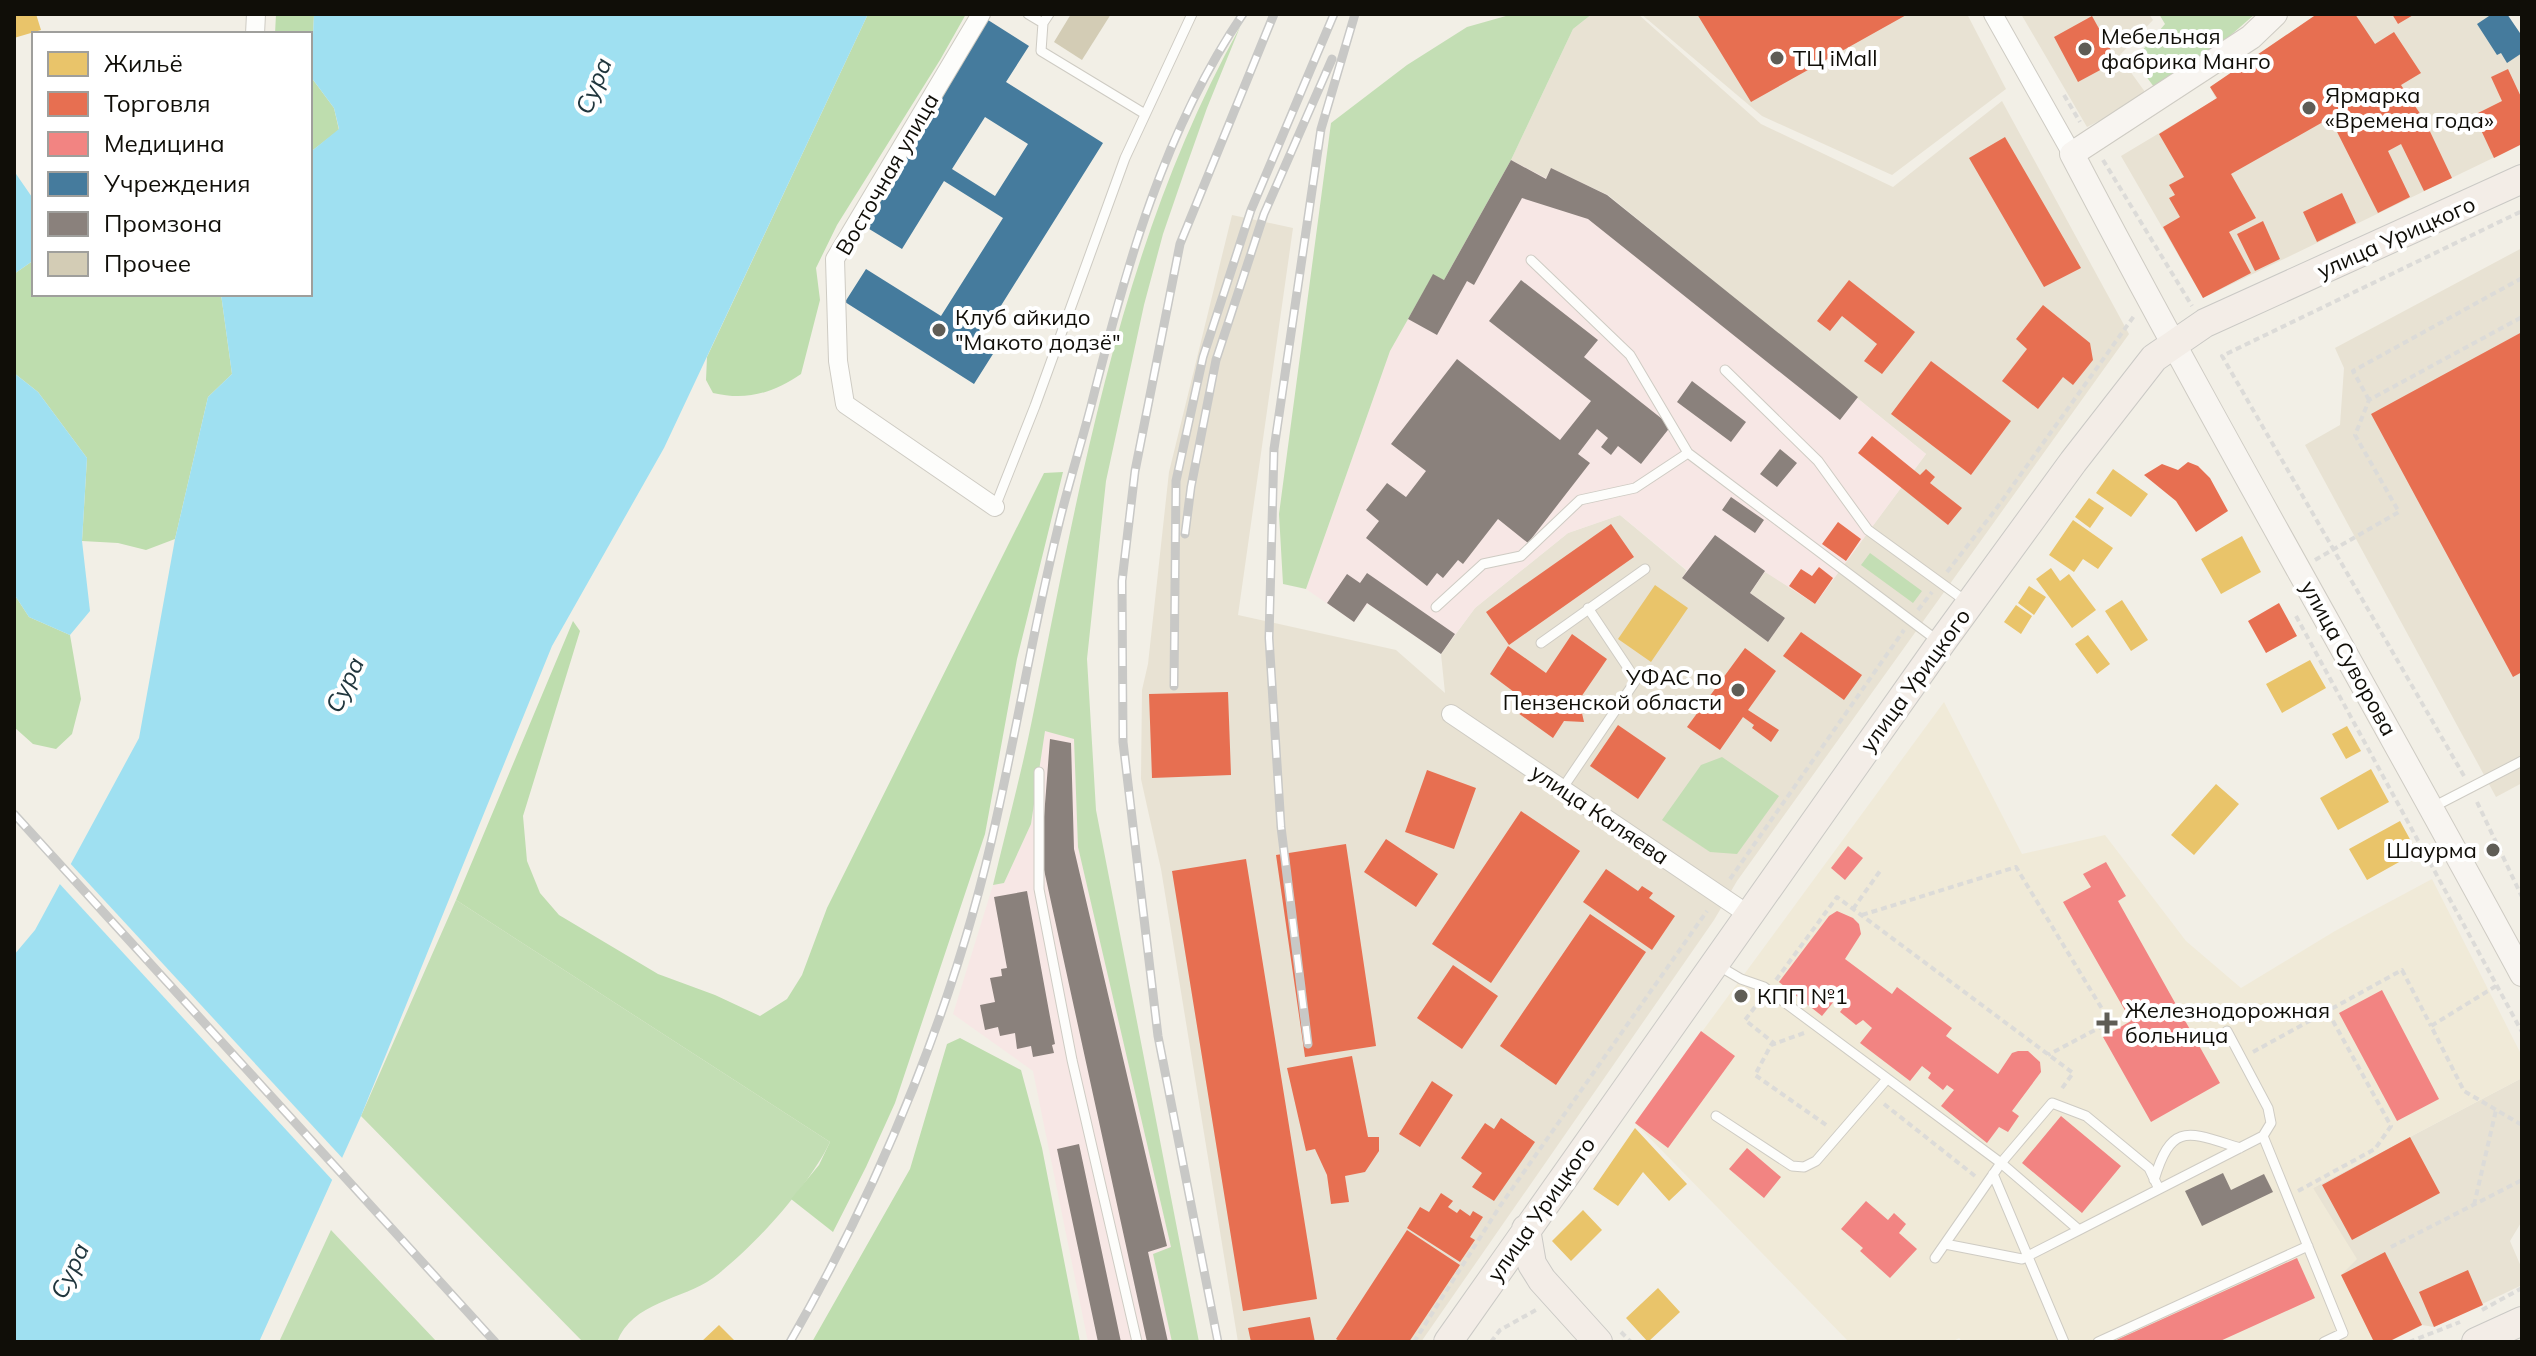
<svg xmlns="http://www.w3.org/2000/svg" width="2536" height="1356" font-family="Mulish,sans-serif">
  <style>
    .commercial { fill: #e8e2d3 }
    .industrial { fill: #f7e7e5 }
    .built { fill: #f0ead8 }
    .green { fill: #c3deb4 }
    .forest { fill: #beddae }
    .water { fill: #9fe0f1 }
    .pier { fill: #f2efe6 }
    .homes { fill: #e9c46a }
    .shops { fill: #e76f51 }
    .health { fill: #f28482 }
    .public { fill: #457b9d; fill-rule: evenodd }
    .industry { fill: #8a817c }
    .building { fill: #d3ccb5 }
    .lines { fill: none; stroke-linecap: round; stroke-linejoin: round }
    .lane-casing { stroke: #cecbc3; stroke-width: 11 }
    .street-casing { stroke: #cecbc3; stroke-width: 20 }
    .secondary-casing { stroke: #cecbc3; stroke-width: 26 }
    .primary-casing { stroke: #cac9c5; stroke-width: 30 }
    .path { stroke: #dcdbd8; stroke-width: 4; stroke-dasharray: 6 4; stroke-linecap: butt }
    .lane { stroke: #fdfdfb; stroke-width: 9 }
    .street { stroke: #fdfdfb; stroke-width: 18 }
    .secondary { stroke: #f8f5f1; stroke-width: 24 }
    .primary { stroke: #f3ede7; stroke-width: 28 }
    .rail-casing { stroke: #c8c8c6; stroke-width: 9 }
    .rail { stroke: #fff; stroke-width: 6; stroke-dasharray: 18; stroke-linecap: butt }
    .poi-dot { fill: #5f5d56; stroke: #fff; stroke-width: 3 }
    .labels { text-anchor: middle; stroke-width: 8; stroke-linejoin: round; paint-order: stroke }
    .poi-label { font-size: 22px; fill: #100e08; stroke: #fff; text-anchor: start }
    .street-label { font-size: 22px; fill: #100e08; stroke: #fff }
    .water-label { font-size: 24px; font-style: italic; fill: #20363d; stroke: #fff }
  </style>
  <rect width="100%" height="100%" fill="#f2efe6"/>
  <path class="commercial" d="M1592,14H1638L1761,124L1893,187L2002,101L2129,334L1737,881L1714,920L1421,1342H1238L1161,869L1141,779L1142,690L1148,664L1169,472L1232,215L1293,228L1238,615L1396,650L1445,693L1441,654L1475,608L1568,533L1620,515L1687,571L1682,578L1750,593L1765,571L1815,604L1926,454L1608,195L1551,169L1546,179L1511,160L1573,29Z
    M1641,14H1967L2006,89L1892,175L1762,116Z
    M2021,14H2149L2153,20L2119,56L2148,96L2087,127Z
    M2317,14H2392L2398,24L2415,14H2507L2522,36V144L2203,298L2121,156L2216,99L2210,87Z
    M2522,248V783L2496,797L2305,445L2340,425L2344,368L2335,348Z
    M2522,1078V1221L2510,1241L2522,1269V1285L2434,1327L2422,1325L2388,1342H2374L2341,1275L2313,1188Z"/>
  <path class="industrial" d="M1511,160L1546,178L1551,168L1607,195L1926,454L1815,604L1765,572L1750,593L1785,618L1768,642L1682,578L1687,570L1620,515L1568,533L1475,608L1441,654L1368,604L1354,622L1306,589L1390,351L1433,274L1444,280Z
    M1045,730L1074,739L1078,847L1171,1248L1153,1254L1172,1342H1088L1033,1071L953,1014L993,885L1004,883L1031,824Z"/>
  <path class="built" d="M1944,702L2022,854L2105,835L2186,941L2241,988L2335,931L2432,879L2522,1056V1078L2313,1188L2357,1259L2341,1275L2374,1342H1963L1959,1338L1952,1342H1849L1635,1123Z"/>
  <path class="green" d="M1513,14H1592L1573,29L1511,160L1444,280L1433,275L1390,351L1306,589L1283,584L1279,514L1331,123L1407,65L1467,27Z
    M2159,14H2255L2223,42L2154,87L2134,60L2165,24Z
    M1240,27L1207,108L1185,170L1163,234L1144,305L1106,481L1087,659L1096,810L1199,1342H1172L1153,1254L1171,1247L1078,847L1074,739L1045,731L1031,824L1004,883L993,885C1006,830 1021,775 1032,720C1080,483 1121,241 1240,27Z
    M1870,553L1922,591L1913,603L1861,565Z
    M1722,757L1779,796L1737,854L1710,852L1662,820L1701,765Z
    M456,900L830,1142C809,1186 753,1248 713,1278C682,1300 632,1302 617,1342H583L361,1116Z
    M331,1230L437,1342H279Z"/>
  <path class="forest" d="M276,14H314L311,77L334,108L339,130L313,150H310V34H275Z
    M868,14H966L940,60L837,225L816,268L820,300L801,374C773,393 747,401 713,393L706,380L707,357Z
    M34,260V294H221L232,374L208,397L175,539L146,550L118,543L82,541L87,458L38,392L14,373V274Z
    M1063,472L1017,659L985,834L895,1103L866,1167L833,1232L791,1199L819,1165L830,1142L456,900L573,621L580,631L523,816L527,861L540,893L559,915L658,974L715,995L760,1016L787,999L802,975L827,908L1044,473Z
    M14,594L29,617L70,635L81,699L72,734L56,749L33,744L14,727Z
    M960,1038L1021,1070L1042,1148L1080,1342H812L910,1169L947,1044Z"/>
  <path class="water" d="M314,14H868L664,448L552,646L361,1116L259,1342H14V955L35,930L139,738L175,539L208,397L232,374L221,294H310V150H313L339,129L334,108L311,77Z
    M14,171L34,200V260L14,274Z
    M14,373L38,392L87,458L82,541L90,611L70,635L29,617L14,594Z"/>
  <path class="pier" d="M68,861L345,1161L335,1183L57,881Z"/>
  <path class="homes" d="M14,14H36L41,30L14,38Z
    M2113,469L2148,494L2131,517L2096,493Z
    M2089,498L2104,508L2090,528L2075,517Z
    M2073,520L2113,548L2098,569L2083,559L2074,572L2049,555Z
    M2242,536L2261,572L2221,594L2201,559Z
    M2051,568L2060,581L2069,574L2096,610L2072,628L2036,579Z
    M1655,585L1688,608L1651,662L1618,639Z
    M2029,586L2046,597L2034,615L2018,603Z
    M2122,600L2148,640L2131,651L2105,611Z
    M2016,605L2032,616L2021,634L2004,622Z
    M2088,635L2110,664L2097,674L2075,644Z
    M2310,660L2326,688L2282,713L2266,684Z
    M2347,726L2361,751L2346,759L2332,734Z
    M2371,769L2389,802L2338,830L2320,798Z
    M2216,784L2239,804L2194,855L2171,835Z
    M2400,821L2417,852L2367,880L2349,849Z
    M1635,1128L1687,1184L1669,1201L1643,1172L1618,1206L1593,1189Z
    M1583,1210L1602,1230L1571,1261L1552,1241Z
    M1658,1288L1680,1312L1648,1342L1626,1318Z
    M719,1325L735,1341L734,1342H701Z"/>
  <path class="shops" d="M1697,14H1908L1751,102Z
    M2317,14H2355L2375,44L2394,32L2421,73L2401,85L2425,121L2452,178L2424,191L2401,144L2388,151L2410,197L2378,213L2330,118L2231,174L2256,218L2229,232L2251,273L2203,298L2163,227L2180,217L2169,198L2175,195L2169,185L2184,177L2159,134L2217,98L2210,87Z
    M2392,14H2415L2398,24Z
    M2092,16L2117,61L2078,82L2054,37Z
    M2508,69L2522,99V144L2494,158L2474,115L2502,101L2491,77Z
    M2005,137L2081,268L2044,287L1969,158Z
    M2342,193L2356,223L2317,242L2303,212Z
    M2263,221L2280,259L2255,271L2237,234Z
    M1849,280L1915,332L1882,374L1864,361L1877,344L1842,316L1830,331L1817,321Z
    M2043,305L2090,343L2093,360L2073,385L2063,377L2038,409L2002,381L2027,349L2016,339Z
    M2522,332V672L2513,677L2371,414Z
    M1931,361L2011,421L1971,475L1891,414Z
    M1872,436L1920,475L1926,469L1935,477L1930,483L1962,508L1948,525L1858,453Z
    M2188,462L2198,466L2210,478L2228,511L2196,532L2176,501L2144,475L2162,464L2178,470Z
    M1838,522L1861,539L1846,561L1822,544Z
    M1611,524L1634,557L1509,645L1486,612Z
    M1819,567L1833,578L1815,604L1789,586L1801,569L1812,576Z
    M2279,603L2297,636L2266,653L2248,621Z
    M1801,632L1862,675L1844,700L1783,656Z
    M1572,634L1607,659L1579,700L1584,722L1564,721L1553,738L1518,713L1526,701L1490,674L1508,646L1546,673Z
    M1745,648L1776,671L1748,710L1779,730L1771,742L1752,728L1754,725L1743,717L1720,750L1687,727Z
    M1228,692L1231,775L1152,778L1149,694Z
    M1618,725L1666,758L1638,799L1590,766Z
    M1427,770L1476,788L1454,849L1405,832Z
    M1521,811L1580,851L1491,983L1432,944Z
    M1386,839L1438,874L1416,907L1364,872Z
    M1346,844L1376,1046L1305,1057L1276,855Z
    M1246,859L1317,1299L1243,1311L1172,871Z
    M1606,869L1638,891L1642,886L1653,893L1649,898L1675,916L1652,950L1583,902Z
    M1590,914L1646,952L1556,1085L1500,1046Z
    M1453,965L1498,996L1462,1049L1417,1018Z
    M1352,1056L1368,1137H1379V1151L1365,1172L1345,1176L1349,1202L1331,1204L1327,1175L1315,1149L1306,1151L1287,1068Z
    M1432,1081L1453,1095L1420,1147L1399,1134Z
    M1501,1118L1535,1142L1494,1201L1472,1187L1482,1173L1461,1158L1485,1123L1494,1129Z
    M2410,1137L2440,1193L2352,1240L2322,1185Z
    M1441,1193L1453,1201L1448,1207L1457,1213L1460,1209L1470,1216L1473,1211L1483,1217L1470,1237L1475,1240L1460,1262L1407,1228L1420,1207L1429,1212Z
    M1407,1230L1460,1265L1409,1342H1341L1336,1339Z
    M2385,1252L2422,1325L2388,1342H2374L2341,1275Z
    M2468,1270L2483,1305L2434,1327L2419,1292Z
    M1310,1317L1315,1342H1251L1248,1328Z"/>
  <path class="health" d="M1848,846L1863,858L1845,880L1831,868Z
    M2106,862L2126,896L2118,901L2220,1083L2151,1122L2103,1037L2131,1021L2063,902L2091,887L2083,874Z
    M1837,911L1853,918L1859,924L1861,934L1845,959L1892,994L1897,987L1952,1028L1946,1036L1998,1074L2012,1053L2018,1051H2028L2040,1062L2041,1072L2012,1111L2019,1116L2008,1132L1999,1127L1987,1143L1941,1106L1954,1090L1947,1085L1943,1090L1928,1078L1931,1073L1922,1066L1910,1081L1860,1043L1872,1028L1863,1020L1856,1025L1840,1012L1843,1008L1835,1000L1822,1016L1779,982L1829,916Z
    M1740,988L1748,994L1741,1004L1733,999Z
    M2382,990L2439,1099L2397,1121L2339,1013Z
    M1701,1031L1735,1056L1668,1148L1635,1123Z
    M2061,1116L2121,1166L2082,1213L2022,1163Z
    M1747,1148L1781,1177L1764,1198L1729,1169Z
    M1866,1201L1888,1220L1894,1213L1906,1224L1899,1233L1917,1249L1890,1278L1860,1251L1863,1248L1841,1229Z
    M2297,1258L2315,1298L2218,1342H2112Z"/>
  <path class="public" d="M2492,14H2507L2522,36V53L2507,63L2501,53L2497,55L2477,24Z
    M988,20L1029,46L1006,82L1103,143L982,336L998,346L974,384L845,302L866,269L941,316L1003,218L944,181L902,249L861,224ZM985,117L1028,144L995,196L952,169Z"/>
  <path class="industry" d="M1511,160L1546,179L1551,168L1607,195L1858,397L1840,420L1588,219L1522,198L1474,285L1467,281L1437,335L1408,319L1433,274L1444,280Z
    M1521,280L1598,340L1584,357L1671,426L1641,464L1618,446L1611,455L1601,447L1608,438L1597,429L1578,454L1590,463L1528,543L1498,519L1463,564L1458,560L1443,578L1437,573L1427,586L1366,538L1379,521L1366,510L1387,483L1406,497L1426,471L1391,444L1457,359L1560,440L1591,401L1489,321Z
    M1692,381L1746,422L1731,442L1677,402Z
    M1780,449L1797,463L1777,487L1760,474Z
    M1731,497L1764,520L1755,533L1722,510Z
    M1715,535L1765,571L1750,593L1785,618L1768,642L1682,578Z
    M1367,573L1455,634L1441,654L1367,603L1354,622L1327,603L1347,574L1360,583Z
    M1050,739L1071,743L1074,849L1167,1246L1148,1252L1168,1342H1147L1041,856Z
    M1027,891L1055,1044L1052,1045L1054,1053L1033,1057L1031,1046L1017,1049L1015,1033L1000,1036L998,1027L985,1030L980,1005L995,1002L990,978L1002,976L1001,969L1007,968L994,897Z
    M1079,1144L1121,1342H1098L1057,1149Z
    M2223,1173L2231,1190L2264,1174L2273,1192L2202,1226L2185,1191Z"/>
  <path class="building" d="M1071,14H1111L1082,60L1054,42Z"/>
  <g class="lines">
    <g class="lane-casing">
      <path id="lane" d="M1028,14L1043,23L1049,14
        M1043,23L1041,51L1145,114
        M1531,260L1630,355L1688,453L1938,641
        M1725,370L1818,461L1868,530L1967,602
        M995,507L1035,406L1125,158L1192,14
        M1436,607L1483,564L1521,556L1580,500L1635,488L1688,453
        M1541,643L1645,569
        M1039,772V889L1072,1060L1137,1342
        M1562,789L1636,680L1588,608
        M2433,807L2522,761
        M1719,966L1741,979L1764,987L2001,1163L1935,1258
        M2227,1031L2268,1108L2271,1123L2263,1136
        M1716,1116L1792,1166L1804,1167L1816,1161L1887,1079
        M1993,1174L2064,1342
        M2154,1180C2172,1121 2188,1132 2240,1148
        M2159,1189L2149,1168L2086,1116L2052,1103L2001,1163L2079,1230L2263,1136L2343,1333L2324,1342
        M1945,1244L2022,1259L2079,1230
        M2098,1342L2308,1246"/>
    </g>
    <g class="street-casing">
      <path id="street" d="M981,14L835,259L838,361L845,404L995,507
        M1993,14L2072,154
        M255,34L256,14
        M1451,714L1749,915"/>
    </g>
    <g class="secondary-casing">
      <path id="secondary" d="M2275,14L2251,37L2072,154C2217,431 2374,700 2522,974"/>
    </g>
    <g class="primary-casing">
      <path id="primary" d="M1526,1229L1532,1264L1542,1280L1598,1342
        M1448,1342L1941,643L2073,462L2154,358L2205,323L2522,179
        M2476,1342L2522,1321"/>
    </g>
    <path class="path" d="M2064,95L2080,122
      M2103,160L2192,306
      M2369,400L2353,371L2522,278
      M2315,560L2399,512L2355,435L2369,400L2522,317
      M1947,572L1996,509L2134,316
      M1918,610L1932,592
      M2296,616L2522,1032
      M2464,776L2222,356L2522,211
      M2477,802L2522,897
      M1730,879L1904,630
      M1853,909L1880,871
      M1862,915L2016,867L2110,1022L2048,1055
      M1776,980L1837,897L2073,1073L2060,1091
      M2496,986L2431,1026L2464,1091L2522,1125
      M1761,999L1745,1020L1775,1044
      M1804,1033L1771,1045L1755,1075L1829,1127
      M2253,1052L2402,970L2431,1026
      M1884,1104L1975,1176
      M2298,1191L2375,1149L2391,1126L2328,1012
      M2474,1205L2496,1110
      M2391,1247L2522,1180
      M2482,1310L2522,1288
      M1621,1332L1631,1342
      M1414,1342L1500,1206L1707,911
      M1491,1342L1500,1330L1536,1310
      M2409,1342L2460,1322"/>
    <use href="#lane" class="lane"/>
    <use href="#street" class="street"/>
    <use href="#secondary" class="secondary"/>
    <use href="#primary" class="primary"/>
    <g class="rail-casing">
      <path id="rail" d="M1185,534L1191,487L1216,360L1264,214L1332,59
        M1174,686L1176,481L1203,357L1251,210L1334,14
        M14,814L495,1342
        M1308,1044L1281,827L1269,638L1274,449L1321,129L1355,14
        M790,1342C882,1182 958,998 997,816C1018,722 1034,626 1057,532C1067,488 1081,445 1092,402C1126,267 1164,130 1243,14
        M1218,1342L1158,1036L1123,742L1122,581L1135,471L1180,244L1274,14"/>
    </g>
    <use href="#rail" class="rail"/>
  </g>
  <g class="poi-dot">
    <circle cx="2085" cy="49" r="8"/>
    <circle cx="1777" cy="58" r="8"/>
    <circle cx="2309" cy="108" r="8"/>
    <circle cx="939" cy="330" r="8"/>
    <circle cx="1738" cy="690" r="8"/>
    <circle cx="2493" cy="850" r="8"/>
    <circle cx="1741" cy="996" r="8"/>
    <path d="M2103 1011h8v8h8v8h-8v8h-8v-8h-8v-8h8z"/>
  </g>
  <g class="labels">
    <g class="poi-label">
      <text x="2101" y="44">Мебельная<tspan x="2101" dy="25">фабрика Манго</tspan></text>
      <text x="1793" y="66">ТЦ iMall</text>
      <text x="2325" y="103">Ярмарка<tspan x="2325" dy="25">«Времена года»</tspan></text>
      <text x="955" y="325">Клуб айкидо<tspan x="955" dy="25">"Макото додзё"</tspan></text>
      <text x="1722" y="685" text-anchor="end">УФАС по<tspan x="1722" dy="25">Пензенской области</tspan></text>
      <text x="2477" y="858" text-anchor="end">Шаурма</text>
      <text x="1757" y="1004">КПП №1</text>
      <text x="2125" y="1018">Железнодорожная<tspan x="2125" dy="25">больница</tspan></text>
    </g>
    <g class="street-label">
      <text transform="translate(887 174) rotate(-60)" y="8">Восточная улица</text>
      <text transform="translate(2396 237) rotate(-24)" y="8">улица Урицкого</text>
      <text transform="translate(2349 658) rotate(61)" y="8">улица Суворова</text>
      <text transform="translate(1915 680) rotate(-54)" y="8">улица Урицкого</text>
      <text transform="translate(1600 814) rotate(34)" y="8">улица Каляева</text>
      <text transform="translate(1541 1209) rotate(-55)" y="8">улица Урицкого</text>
    </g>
    <g class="water-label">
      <text transform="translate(594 86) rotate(-68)" y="8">Сура</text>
      <text transform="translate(345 685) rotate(-65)" y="8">Сура</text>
      <text transform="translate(70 1271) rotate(-65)" y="8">Сура</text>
    </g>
  </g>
  <rect width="2536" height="1356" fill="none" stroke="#100e08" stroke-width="32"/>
  <rect x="32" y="32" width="280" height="264" fill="#ffffff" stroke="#9f9f9c" stroke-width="2"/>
  <rect x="48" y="52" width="40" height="24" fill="#e9c46a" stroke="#9f9f9c" stroke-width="2"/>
  <text x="104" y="72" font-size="24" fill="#100e08">Жильё</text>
  <rect x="48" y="92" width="40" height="24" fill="#e76f51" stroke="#9f9f9c" stroke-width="2"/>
  <text x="104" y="112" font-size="24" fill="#100e08">Торговля</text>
  <rect x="48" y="132" width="40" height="24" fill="#f28482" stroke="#9f9f9c" stroke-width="2"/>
  <text x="104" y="152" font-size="24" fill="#100e08">Медицина</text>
  <rect x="48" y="172" width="40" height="24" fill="#457b9d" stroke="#9f9f9c" stroke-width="2"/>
  <text x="104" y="192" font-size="24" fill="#100e08">Учреждения</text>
  <rect x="48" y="212" width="40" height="24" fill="#8a817c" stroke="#9f9f9c" stroke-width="2"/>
  <text x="104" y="232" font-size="24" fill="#100e08">Промзона</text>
  <rect x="48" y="252" width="40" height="24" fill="#d3ccb5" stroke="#9f9f9c" stroke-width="2"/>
  <text x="104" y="272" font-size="24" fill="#100e08">Прочее</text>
</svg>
